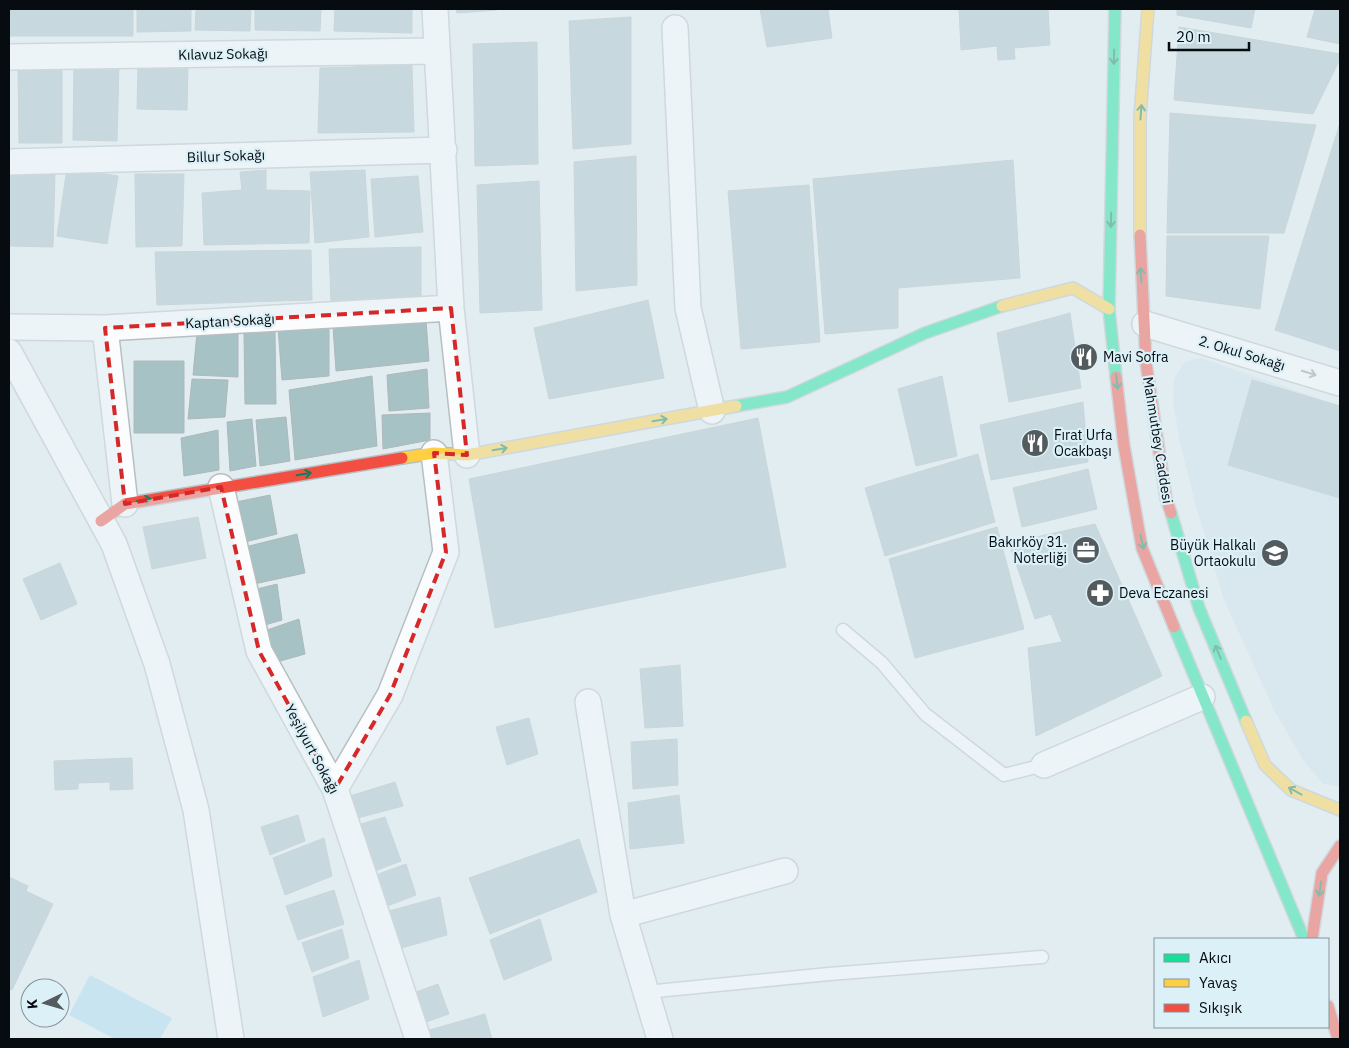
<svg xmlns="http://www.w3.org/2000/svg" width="1349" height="1048" font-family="'IBM Plex Sans',sans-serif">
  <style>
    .built { fill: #cee2eb }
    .grass { fill: #a7daed }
    .building { fill: #a6c2c5; stroke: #afb8ba }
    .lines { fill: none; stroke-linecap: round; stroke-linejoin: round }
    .lane-casing { stroke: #b7bfc3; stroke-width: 15 }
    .street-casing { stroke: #b7bfc3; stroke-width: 28 }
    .fast-casing { stroke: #b7bfc3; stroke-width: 14 }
    .slow-casing { stroke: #b7bfc3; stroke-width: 14 }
    .jam-casing { stroke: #b7bfc3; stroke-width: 14 }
    .lane { stroke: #fbfcfd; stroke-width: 12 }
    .street { stroke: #fbfcfd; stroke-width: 25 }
    .fast { stroke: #16e098; stroke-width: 11 }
    .slow { stroke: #ffcf43; stroke-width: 11 }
    .jam { stroke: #f24e42; stroke-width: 11 }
    .oneway { stroke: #0f815a }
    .oneway2 { stroke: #999c9e }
    .marked { fill: none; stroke: #d62828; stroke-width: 4; stroke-dasharray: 10 6; stroke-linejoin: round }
    .labels { text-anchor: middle; stroke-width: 4.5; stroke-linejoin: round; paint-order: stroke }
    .street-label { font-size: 14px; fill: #060c0f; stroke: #dcf0f8 }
    .poi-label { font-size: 14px; fill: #060c0f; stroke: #dcf0f8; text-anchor: start }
  </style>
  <rect width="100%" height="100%" fill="#e2edf2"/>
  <path class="built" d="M1201,358L1340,406V787L1323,784L1303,760L1274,710L1224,600L1196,506L1180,443L1173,401L1174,379L1184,362Z"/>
  <path class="grass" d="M90,975L172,1018L160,1039H115L69,1015Z"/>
  <path class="building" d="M9,9H133V36H9Z
    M137,9H191V31L137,32Z
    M196,9H251L250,31L195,30Z
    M255,9H321L320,31L255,30Z
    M335,9H412V33L334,31Z
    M456,9H497V10L457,13Z
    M760,9H828L832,38L767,47Z
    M959,9H1048L1050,45L1014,48L1015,59L998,60L997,46L961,50Z
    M1177,9H1255L1251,28L1177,15Z
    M1315,9H1340V44L1307,37Z
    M631,17V144L573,149L569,21Z
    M1179,27L1340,54V59L1313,114L1174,100Z
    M537,42L538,164L475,166L473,44Z
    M74,65H119L117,141L73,140Z
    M412,65L414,132L318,133L320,68Z
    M138,66H188L187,110L137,109Z
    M18,68H62V143H19Z
    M1170,113L1316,125L1284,233H1167Z
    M1340,123V351L1275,330Z
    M636,156L637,285L576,291L574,162Z
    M1013,160L1020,278L898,288V328L825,334L813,179Z
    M67,168L118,176L107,244L57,236Z
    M266,170V190L310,191L309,243L204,245L202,193L242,190L240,172Z
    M365,170L369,237L315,243L310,172Z
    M9,172H55L53,247L9,246Z
    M135,174H184L182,246L136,247Z
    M418,176L423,232L375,237L371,179Z
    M539,181L542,310L480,313L477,185Z
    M809,185L820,342L741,349L728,191Z
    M1167,236H1269L1260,309L1166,296Z
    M421,247V298L331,301L329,249Z
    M311,250L312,300L157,305L155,252Z
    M648,300L664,378L549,399L534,328Z
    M1070,313L1081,388L1009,402L997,333Z
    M426,320L429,361L336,371L333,327Z
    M329,325V376L282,380L278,328Z
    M197,332L238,333V377L193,375Z
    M275,332L276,404H245L244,333Z
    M134,361H184V433H134Z
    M427,369L429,408L389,411L387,375Z
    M372,376L377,446L295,460L289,390Z
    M942,376L957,456L916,466L898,389Z
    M192,379L228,380L225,417L188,419Z
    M1252,380L1340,406V498L1228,465Z
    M1083,402L1088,462L991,480L980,425Z
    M430,413V440L383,449L382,415Z
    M286,417L290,461L260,466L256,420Z
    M758,418L786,567L495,628L469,479Z
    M252,419L256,466L230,471L227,422Z
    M218,430L219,470L184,476L181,438Z
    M978,454L995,522L885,556L865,488Z
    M1088,469L1097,509L1022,527L1013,488Z
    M270,495L277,534L245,542L236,502Z
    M198,517L206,558L152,569L143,527Z
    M1095,524L1162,676L1036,736L1028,648L1062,642L1051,614L1035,619L1009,543Z
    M997,527L1024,629L915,658L889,559Z
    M297,534L305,573L254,584L249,546Z
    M60,563L77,604L41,620L23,579Z
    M277,584L282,620L265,625L253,590Z
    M299,619L305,654L277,662L267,630Z
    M680,665L683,726L645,728L640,669Z
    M529,718L538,754L507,765L496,727Z
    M677,739L678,785L633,789L631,742Z
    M132,758L133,789L110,790V782L78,783V789L55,790L54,761Z
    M395,782L403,806L354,819L347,797Z
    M679,795L684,843L630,849L628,803Z
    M298,815L305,841L270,855L261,827Z
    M385,817L401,861L372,872L354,826Z
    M324,838L332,876L285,895L273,858Z
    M579,839L597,892L490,934L469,878Z
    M406,864L416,895L382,908L373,876Z
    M9,877L28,886L26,891L53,904L12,990L9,989Z
    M334,890L344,924L298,940L286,906Z
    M440,897L447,935L398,949L389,911Z
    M540,919L552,960L504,980L490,940Z
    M342,929L349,958L312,972L302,943Z
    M359,960L369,999L323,1017L313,977Z
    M438,984L449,1014L426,1022L416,992Z
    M485,1014L492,1039H429L426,1031Z"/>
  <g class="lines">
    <g class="lane-casing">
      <path id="lane" d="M843,630L882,663L925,714L1004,775L1044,765
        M646,992L829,974L1042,957"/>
    </g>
    <g class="street-casing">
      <path id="street" d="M435,9L451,308L467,455
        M675,28L688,308L712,411
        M9,57L437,51
        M9,162L444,150
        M1145,324L1340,383
        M9,327L105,328L451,308
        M105,328L125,504
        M9,352L114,544L157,664L196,810L231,1039
        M221,487L259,651L335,789L418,1039
        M588,702L623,915L660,1039
        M1044,765L1202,697
        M335,789L390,695L446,552L434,453
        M623,915L785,871"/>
    </g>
    <g class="fast-casing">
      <path id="fast" d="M1115,9L1109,309L1116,377
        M736,406L787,397L925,333L1002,306
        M1171,513L1199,608L1246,721
        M1174,627L1304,939"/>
    </g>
    <g class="slow-casing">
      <path id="slow" d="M1140,235V117L1148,9
        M1002,306L1073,288L1109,309
        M402,458L434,453L467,455L736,406
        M1246,721L1265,765L1291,790L1340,810"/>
    </g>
    <g class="jam-casing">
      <path id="jam" d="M1140,235L1146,363L1166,498L1171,513
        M1116,377L1124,446L1142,548L1174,627
        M101,521L125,504L402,458
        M1312,939L1322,873L1340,846
        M1328,1006L1338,1039"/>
    </g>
    <use href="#lane" class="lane"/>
    <use href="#street" class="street"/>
    <use href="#fast" class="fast"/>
    <use href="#slow" class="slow"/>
    <use href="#jam" class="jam"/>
  </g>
  <defs><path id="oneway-shaft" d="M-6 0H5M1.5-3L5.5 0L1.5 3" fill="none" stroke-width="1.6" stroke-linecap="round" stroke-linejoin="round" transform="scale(1.25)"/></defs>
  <g class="oneway">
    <use href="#oneway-shaft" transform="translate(1114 57) rotate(91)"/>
    <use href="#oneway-shaft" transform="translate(1141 112) rotate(-86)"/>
    <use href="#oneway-shaft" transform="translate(1111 220) rotate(91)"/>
    <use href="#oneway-shaft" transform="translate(1141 275) rotate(-94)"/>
    <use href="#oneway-shaft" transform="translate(1117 382) rotate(84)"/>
    <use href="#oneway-shaft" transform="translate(660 420) rotate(-10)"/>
    <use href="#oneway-shaft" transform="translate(500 449) rotate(-10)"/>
    <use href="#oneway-shaft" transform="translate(304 474) rotate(-9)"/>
    <use href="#oneway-shaft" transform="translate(144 500) rotate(-10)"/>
    <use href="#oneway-shaft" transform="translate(1142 542) rotate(77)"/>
    <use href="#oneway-shaft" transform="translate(1218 652) rotate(-113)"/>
    <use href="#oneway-shaft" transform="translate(1295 791) rotate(-151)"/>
    <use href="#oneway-shaft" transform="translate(1320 889) rotate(99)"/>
  </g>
  <use class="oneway2" href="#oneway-shaft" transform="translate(1309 373) rotate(17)"/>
  <path d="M0 0H1349V1048H0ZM451,308L467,455L434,453L446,552L390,695L335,789L259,651L221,487L125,504L105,328Z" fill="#e2edf2" fill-opacity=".55" fill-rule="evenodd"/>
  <path class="marked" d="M451,308L467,455L434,453L446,552L390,695L335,789L259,651L221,487L125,504L105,328Z"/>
  <defs>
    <g id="restaurant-disc" transform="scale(1.4375)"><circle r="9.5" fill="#535b5e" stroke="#dcf0f8"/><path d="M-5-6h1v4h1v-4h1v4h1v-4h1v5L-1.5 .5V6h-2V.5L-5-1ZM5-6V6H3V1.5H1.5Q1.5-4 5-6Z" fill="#fff"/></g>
    <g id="office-disc" transform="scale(1.4375)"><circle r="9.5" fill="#535b5e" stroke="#dcf0f8"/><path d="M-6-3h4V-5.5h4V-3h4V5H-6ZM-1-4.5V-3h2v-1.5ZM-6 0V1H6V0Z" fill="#fff"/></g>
    <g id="school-disc" transform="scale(1.4375)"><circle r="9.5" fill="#535b5e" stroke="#dcf0f8"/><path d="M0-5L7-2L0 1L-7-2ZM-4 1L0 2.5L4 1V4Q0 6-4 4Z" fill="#fff"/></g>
    <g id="pharmacy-disc" transform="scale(1.4375)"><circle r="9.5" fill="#535b5e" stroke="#dcf0f8"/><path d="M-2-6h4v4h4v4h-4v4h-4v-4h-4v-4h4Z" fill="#fff"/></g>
  </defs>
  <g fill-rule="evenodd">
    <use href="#restaurant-disc" x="1084" y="357"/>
    <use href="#restaurant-disc" x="1035" y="443"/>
    <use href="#office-disc" x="1086" y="550"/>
    <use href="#school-disc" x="1275" y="553"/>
    <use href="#pharmacy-disc" x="1100" y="593"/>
  </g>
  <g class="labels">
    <g class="street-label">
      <text transform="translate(223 54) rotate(-1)" y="5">Kılavuz Sokağı</text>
      <text transform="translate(226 156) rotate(-2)" y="5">Billur Sokağı</text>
      <text transform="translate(230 321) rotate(-3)" y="5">Kaptan Sokağı</text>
      <text transform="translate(1242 353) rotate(17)" y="5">2. Okul Sokağı</text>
      <text transform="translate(1158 440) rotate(81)" y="5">Mahmutbey Caddesi</text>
      <text transform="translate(312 749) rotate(62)" y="5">Yeşilyurt Sokağı</text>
    </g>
    <g class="poi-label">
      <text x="1103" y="362">Mavi Sofra</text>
      <text x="1054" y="440">Fırat Urfa<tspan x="1054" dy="16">Ocakbaşı</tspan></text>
      <text x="1067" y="547" text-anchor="end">Bakırköy 31.<tspan x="1067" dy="16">Noterliği</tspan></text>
      <text x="1256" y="550" text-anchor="end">Büyük Halkalı<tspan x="1256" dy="16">Ortaokulu</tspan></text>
      <text x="1119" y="598">Deva Eczanesi</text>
    </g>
  </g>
  <rect width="1349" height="1048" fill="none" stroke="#060c0f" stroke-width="20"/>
  <rect x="1154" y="938" width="175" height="90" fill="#dcf0f8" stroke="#86959b"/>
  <rect x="1164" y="954" width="25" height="8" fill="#16e098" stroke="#86959b"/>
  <text x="1199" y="963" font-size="15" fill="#060c0f">Akıcı</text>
  <rect x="1164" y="979" width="25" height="8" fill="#ffcf43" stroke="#86959b"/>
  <text x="1199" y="988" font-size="15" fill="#060c0f">Yavaş</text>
  <rect x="1164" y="1004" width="25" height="8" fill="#f24e42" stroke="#86959b"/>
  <text x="1199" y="1013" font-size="15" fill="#060c0f">Sıkışık</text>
  <g transform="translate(45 1003) rotate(265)"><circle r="24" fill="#dcf0f8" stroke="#86959b"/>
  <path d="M0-4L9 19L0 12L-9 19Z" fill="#535b5e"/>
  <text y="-8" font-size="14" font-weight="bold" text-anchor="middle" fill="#060c0f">K</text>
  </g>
  <path d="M1169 42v8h80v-8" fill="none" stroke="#060c0f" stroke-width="2.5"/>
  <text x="1176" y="42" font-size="15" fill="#060c0f" stroke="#dcf0f8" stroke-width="4" paint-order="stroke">20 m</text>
</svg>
